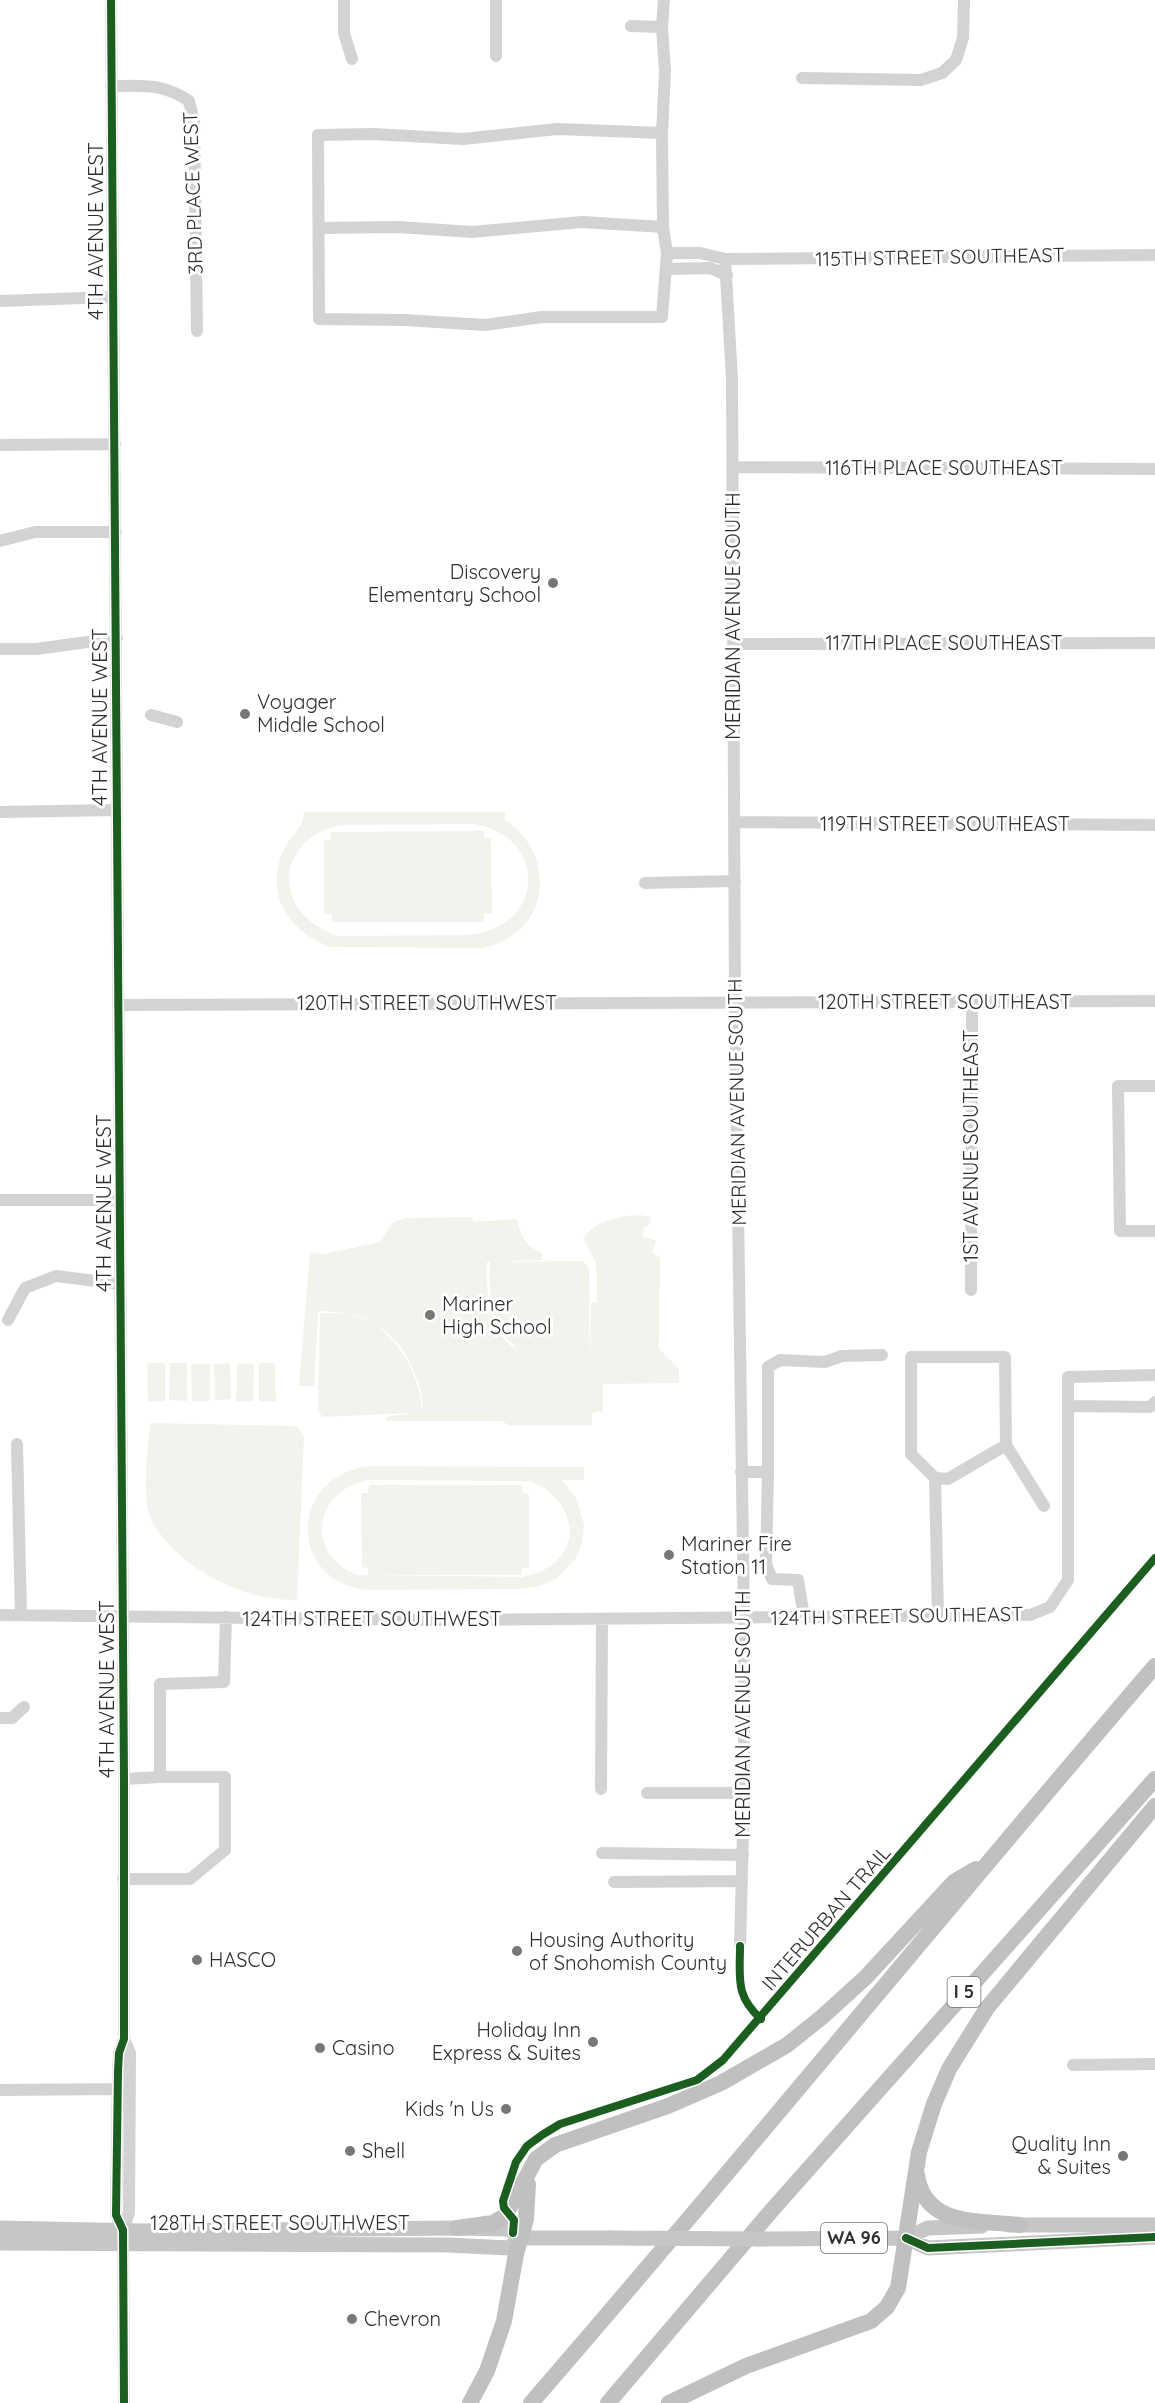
<svg xmlns="http://www.w3.org/2000/svg" width="1155" height="2403" font-family="Quicksand,sans-serif">
  <style>
    .green { fill: #f1f4ec; fill-rule: evenodd }
    .lines { fill: none; stroke-linecap: round; stroke-linejoin: round }
    .minor { stroke: #d3d3d3; stroke-width: 12 }
    .major { stroke: #c6c6c6; stroke-width: 15 }
    .highway { stroke: #c0c0c0; stroke-width: 16 }
    .major-bridge { stroke: #c6c6c6; stroke-width: 15 }
    .cycleway-casing { stroke: #fff; stroke-width: 11 }
    .cycleway { stroke: #1b5e20; stroke-width: 8 }
    .poi-dot { fill: #777; stroke: #fff; stroke-width: 2 }
    .labels { text-anchor: middle; stroke-width: 6; stroke-linejoin: round; paint-order: stroke }
    .shield { fill: #fff; stroke: #6d6d6d; stroke-width: 1.5 }
    .shield-label { font-size: 18px; font-weight: bold; fill: #2e2e2e }
    .street-label { font-size: 20px; fill: #2e2e2e; stroke: #fff }
    .poi-label { font-size: 20px; fill: #2e2e2e; stroke: #fff; text-anchor: start }
  </style>
  <rect width="100%" height="100%" fill="#fff"/>
  <path class="green" d="M304,812H505V820C550,848 554,916 503,941C497,945 488,946 481,948L330,947C286,930 261,890 287,844C295,831 303,828 304,812ZM473,824C549,836 546,927 469,935L340,936C272,917 272,839 341,825Z
    M484,831V838H491L492,913H484V922H332V914H324V840L331,839V832Z
    M640,1215L651,1217L650,1224L644,1228L643,1237L656,1240L653,1253L660,1258L659,1349L679,1369V1383L603,1384V1413L598,1411L592,1414V1425H509L501,1421H386V1417L410,1413L323,1417L318,1411L320,1313C332,1313 346,1313 358,1316C394,1328 419,1372 422,1408C424,1399 420,1387 416,1377C401,1332 367,1312 321,1311L318,1313L314,1386H299L310,1253L324,1254L380,1242L392,1223L405,1218L472,1217L473,1222L517,1219C521,1237 525,1245 542,1253V1260L487,1262C485,1289 491,1335 517,1350C513,1344 506,1338 502,1332C491,1312 488,1285 490,1262L583,1261L589,1268L590,1367L591,1303L597,1302L596,1263L583,1238C597,1219 618,1217 640,1215Z
    M147,1363H165V1401H148Z
    M170,1363H187V1401L169,1400Z
    M230,1363L231,1399L215,1400L214,1364Z
    M237,1363L254,1364L253,1401H236Z
    M259,1363H275L276,1401H259Z
    M191,1364H210V1401H192Z
    M150,1423L297,1426L304,1437L297,1601C281,1599 263,1598 248,1593C211,1581 169,1555 151,1519C141,1497 148,1448 150,1423Z
    M370,1466L584,1467V1480H562L576,1498L584,1525L582,1542L576,1558L556,1579L540,1586L522,1589L369,1590C287,1583 287,1476 370,1466ZM369,1480L527,1481C562,1489 587,1534 555,1562C545,1571 535,1574 522,1577L358,1575C304,1555 313,1490 369,1480Z
    M369,1485H522V1493L529,1494V1568H522L521,1575H368V1568L362,1567L361,1493H368Z"/>
  <g class="lines">
    <path class="minor" d="M111,0L124,1779V2039L119,2053L118,2071L116,2215L123,2230L124,2403
      M344,0V33L352,59
      M496,0V56
      M631,26L662,27
      M802,78L921,80L942,73L956,60L963,38L964,0
      M111,86C143,86 162,83 189,101L194,121L197,331
      M662,133L557,129L463,139L373,134L318,135L319,319L405,320L485,325L542,317H662L667,253L663,227L662,133L665,71L662,27L664,0
      M319,228L398,227L472,232L582,222L663,227
      M667,253H700L725,259L1155,255
      M725,259L732,379L735,1004L744,1618V1793L740,1946
      M667,269L710,268L727,275
      M0,301L111,297
      M0,445L115,444
      M732,467L1155,469
      M0,541L35,532H116
      M733,644L1155,643
      M0,649H36L117,638
      M151,715L177,722
      M0,812L117,810
      M734,822L1155,825
      M645,883L735,881
      M119,1005L1155,1001
      M1155,1086H1118L1120,1231H1155
      M0,1200H120
      M971,1290L972,1001
      M8,1320L25,1288L56,1276L120,1284
      M1068,1406L1150,1407L1155,1402
      M17,1444L21,1615
      M1006,1445L1044,1506
      M741,1472H768L766,1564L772,1579L798,1580L804,1617
      M768,1472V1367L780,1360L825,1362L842,1356L882,1355
      M935,1478L948,1479L1006,1445L1005,1357H911V1454L935,1478L938,1616
      M0,1615L439,1620L1030,1615L1050,1607L1068,1580V1377L1155,1375
      M0,1718H12L24,1707
      M124,1779L160,1777
      M601,1789L602,1619
      M647,1793H744
      M602,1853L743,1855
      M123,1879H190L225,1850V1777H160V1684L224,1682L226,1617
      M614,1882L742,1881
      M1073,2065L1155,2064
      M0,2090L118,2089
      M123,2230L129,2213L130,2053L124,2039"/>
    <path class="major" d="M1009,2225H1155
      M0,2228L142,2231L457,2228L509,2229L520,2238
      M906,2238L928,2228L982,2226
      M759,2239L906,2238L928,2248L1155,2237
      M0,2243L448,2245L509,2248L520,2238H610"/>
    <path class="highway" d="M917,2175C925,2227 978,2220 1020,2225
      M457,2228L493,2223L505,2216L536,2159L555,2145L668,2106L721,2083L787,2045L822,2017L866,1977L954,1882L976,1869
      M470,2403L487,2371L504,2321L516,2254L526,2219L528,2184
      M531,2403C742,2160 945,1910 1155,1666
      M608,2403L772,2210L1155,1779
      M669,2403L746,2366L871,2321L887,2307L898,2288L919,2152L934,2104L949,2069L987,2008L1155,1806"/>
    <path class="major-bridge" d="M610,2238L759,2239"/>
    <g class="cycleway-casing">
      <path id="cycleway" d="M111,0L124,1779V2039L119,2053L118,2071L116,2215L123,2230L124,2403
        M740,1946C740,1978 735,1996 761,2019
        M513,2233L514,2220L504,2208L503,2201L516,2162L527,2146L542,2135L560,2124L697,2080L723,2060L1155,1558
        M906,2238L928,2248L1155,2237"/>
    </g>
    <use href="#cycleway" class="cycleway"/>
  </g>
  <g class="poi-dot">
    <circle cx="553" cy="583" r="6"/>
    <circle cx="245" cy="714" r="6"/>
    <circle cx="430" cy="1315" r="6"/>
    <circle cx="669" cy="1555" r="6"/>
    <circle cx="517" cy="1951" r="6"/>
    <circle cx="197" cy="1960" r="6"/>
    <circle cx="593" cy="2042" r="6"/>
    <circle cx="320" cy="2048" r="6"/>
    <circle cx="506" cy="2109" r="6"/>
    <circle cx="350" cy="2151" r="6"/>
    <circle cx="1123" cy="2156" r="6"/>
    <circle cx="352" cy="2319" r="6"/>
  </g>
  <g class="labels">
    <g class="shield">
      <rect x="947.5" y="1977" width="33" height="30" rx="4.5"/>
      <rect x="821" y="2223" width="66" height="30" rx="4.5"/>
    </g>
    <g class="shield-label">
      <text x="964" y="1998">I 5</text>
      <text x="854" y="2244">WA 96</text>
    </g>
    <g class="street-label">
      <text transform="translate(193 193) rotate(-92)" y="7">3RD PLACE WEST</text>
      <text transform="translate(96 231) rotate(-90)" y="7">4TH AVENUE WEST</text>
      <text transform="translate(940 257) rotate(-1)" y="7">115TH STREET SOUTHEAST</text>
      <text x="944" y="475">116TH PLACE SOUTHEAST</text>
      <text transform="translate(733 616) rotate(-90)" y="7">MERIDIAN AVENUE SOUTH</text>
      <text x="944" y="650">117TH PLACE SOUTHEAST</text>
      <text transform="translate(100 717) rotate(-90)" y="7">4TH AVENUE WEST</text>
      <text x="945" y="831">119TH STREET SOUTHEAST</text>
      <text x="945" y="1009">120TH STREET SOUTHEAST</text>
      <text x="427" y="1010">120TH STREET SOUTHWEST</text>
      <text transform="translate(737 1102) rotate(-91)" y="7">MERIDIAN AVENUE SOUTH</text>
      <text transform="translate(971 1146) rotate(-90)" y="7">1ST AVENUE SOUTHEAST</text>
      <text transform="translate(104 1203) rotate(-90)" y="7">4TH AVENUE WEST</text>
      <text transform="translate(897 1616) rotate(-1)" y="7">124TH STREET SOUTHEAST</text>
      <text x="372" y="1626">124TH STREET SOUTHWEST</text>
      <text transform="translate(107 1689) rotate(-90)" y="7">4TH AVENUE WEST</text>
      <text transform="translate(743 1714) rotate(-90)" y="7">MERIDIAN AVENUE SOUTH</text>
      <text transform="translate(826 1918) rotate(-49)" y="7">INTERURBAN TRAIL</text>
      <text x="280" y="2230">128TH STREET SOUTHWEST</text>
    </g>
    <g class="poi-label">
      <text x="541" y="579" text-anchor="end">Discovery<tspan x="541" dy="23">Elementary School</tspan></text>
      <text x="257" y="709">Voyager<tspan x="257" dy="23">Middle School</tspan></text>
      <text x="442" y="1311">Mariner<tspan x="442" dy="23">High School</tspan></text>
      <text x="681" y="1551">Mariner Fire<tspan x="681" dy="23">Station 11</tspan></text>
      <text x="529" y="1947">Housing Authority<tspan x="529" dy="23">of Snohomish County</tspan></text>
      <text x="209" y="1967">HASCO</text>
      <text x="581" y="2037" text-anchor="end">Holiday Inn<tspan x="581" dy="23">Express &amp; Suites</tspan></text>
      <text x="332" y="2055">Casino</text>
      <text x="494" y="2116" text-anchor="end">Kids 'n Us</text>
      <text x="1111" y="2151" text-anchor="end">Quality Inn<tspan x="1111" dy="23">&amp; Suites</tspan></text>
      <text x="362" y="2158">Shell</text>
      <text x="364" y="2326">Chevron</text>
    </g>
  </g>
</svg>
